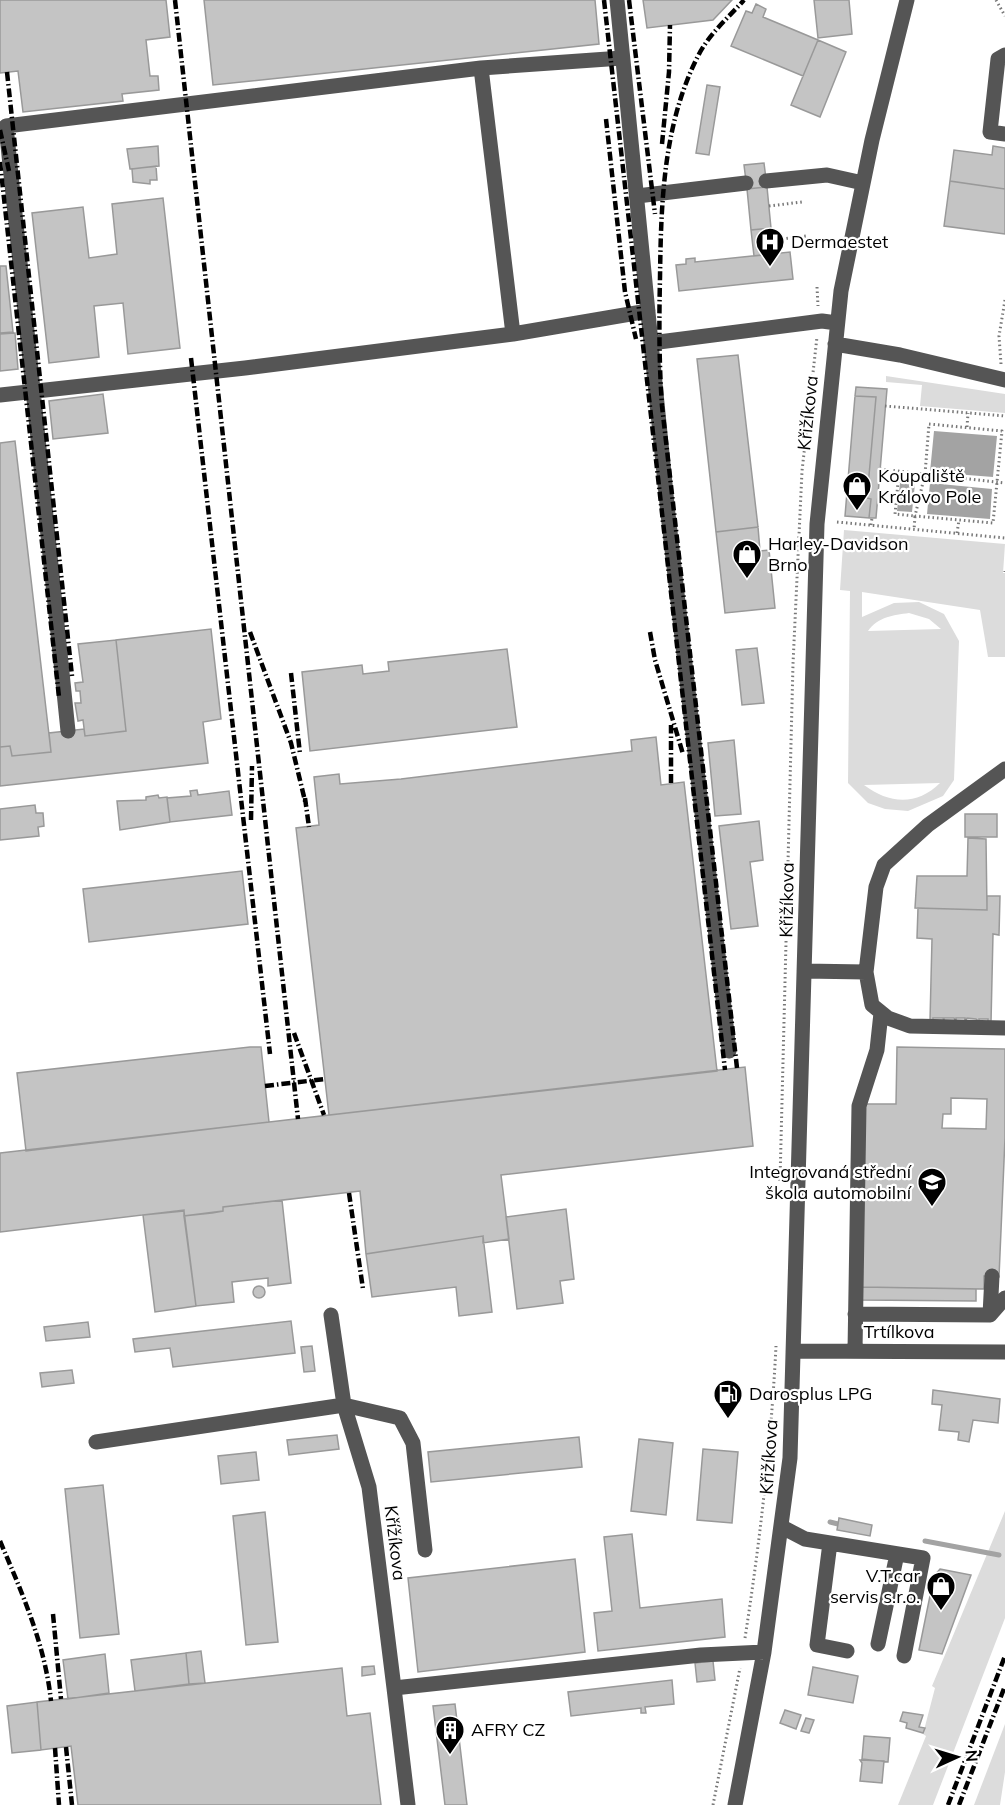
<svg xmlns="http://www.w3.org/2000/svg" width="1005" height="1805" font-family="Mulish,sans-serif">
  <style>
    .green { fill: #dcdcdc; fill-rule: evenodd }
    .water { fill: #a3a3a3 }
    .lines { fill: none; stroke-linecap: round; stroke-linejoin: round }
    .stream { stroke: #a3a3a3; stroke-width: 5 }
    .building { fill: #c4c4c4; stroke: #999; stroke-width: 1.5; fill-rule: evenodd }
    .path { stroke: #777; stroke-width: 3; stroke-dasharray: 1.5 3; stroke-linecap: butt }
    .minor { stroke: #555; stroke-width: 15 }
    .rail { stroke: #000; stroke-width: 4.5; stroke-dasharray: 9 3 1.5 3; stroke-linecap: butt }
    .labels { text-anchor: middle; stroke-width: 4.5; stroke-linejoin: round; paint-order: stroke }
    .poi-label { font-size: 18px; fill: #000; stroke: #fff; text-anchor: start }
    .street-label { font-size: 18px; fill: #000; stroke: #fff }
  </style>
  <rect width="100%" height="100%" fill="#fff"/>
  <path class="green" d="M886,376L1005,394V413L920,406L922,385L886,382Z
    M844,530L1005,544L1003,573H1005V657H988L980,610L862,592V617L894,603L919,602L944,614L959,641L954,780L943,796L908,811L885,809L868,803L848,783L850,591L840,590ZM909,613L929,619L941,629L868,631C878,617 893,615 909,613ZM940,783C917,806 889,804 864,785Z
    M1005,1511V1618L933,1805H898L926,1736L923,1734L935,1688L932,1686Z
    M1005,1724V1772L1000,1805H974Z"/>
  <path class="water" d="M934,431L997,436L993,477L930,472Z
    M900,483L915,484L912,512L897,511Z
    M930,483L992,489L990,519L927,514Z"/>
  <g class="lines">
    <path class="stream" d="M830,1522L838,1524
      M925,1541L999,1555"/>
  </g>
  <path class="building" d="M0,0H166L170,37L146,40L150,76H158L159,90L122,94L123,101L23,112L18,71L0,73Z
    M204,0H595L599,44L213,85Z
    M643,0H732L713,20L647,28Z
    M814,0H849L852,34L818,38Z
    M756,4L766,9L763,17L818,40L803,76L731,46L746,11L752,13Z
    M818,40L846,52L820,117L791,105Z
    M707,85L720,87L709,155L696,153Z
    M158,146L159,166L130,169L127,149Z
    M993,146L1005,148V189L950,181L954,150L992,155Z
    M764,163L767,187L747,189L744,165Z
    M156,166L157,180H150V184L133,182L132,169Z
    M950,181L1005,189V234L944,226Z
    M767,187L771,228L751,230L747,189Z
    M163,198L180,348L128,354L123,303L94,306L99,357L49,363L32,213L83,207L89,258L117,254L112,204Z
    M771,228L774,254L754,256L751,230Z
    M790,252L793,279L679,291L676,265L686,264V259L695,258V262Z
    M0,266H6L13,332L0,333Z
    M15,333L18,369L0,371V334Z
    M738,355L758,527L716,532L697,359Z
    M856,387L887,389L876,518H869L871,499L867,498L876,397L855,396Z
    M103,394L108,433L53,439L49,401Z
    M855,396L876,397L867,498L871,499L869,518L845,516Z
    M15,441L51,752L12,756L10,746L0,747V443Z
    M758,527L760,551L769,550L775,608L725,613L716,532Z
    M211,629L221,719L203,722L208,763L0,786V747L10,746L12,756L51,752L49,733L84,729L85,736L126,731L116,640Z
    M116,640L126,731L85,736L83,720L78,721L75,703H81L80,691H76L75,683L83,682L78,644Z
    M757,648L764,703L742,705L736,650Z
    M507,649L517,727L310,751L302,672L362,665L363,674L389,671L388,662Z
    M656,737L661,785L684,782L717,1071L329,1115L296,828L319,825L314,777L339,774L340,784L401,779L632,751L631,740Z
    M734,740L741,814L715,816L708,743Z
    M197,790L198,795L229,791L232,815L170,822L167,798L191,796L190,791Z
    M158,795L159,798L167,797L170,822L120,830L117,801L146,800V797Z
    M35,805L36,813H43L44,826L38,827L39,836L0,840V809Z
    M965,814H997V837H965Z
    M759,821L763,860L750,862L758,926L731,929L719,826Z
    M968,838L986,839L987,910L915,908L917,876H967Z
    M242,871L248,924L89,942L83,889Z
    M987,896H1000L999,935L993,934L991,1023H988V1019H979V1022L976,1019L967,1018L965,1022V1018H956V1022L954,1018H944V1021L943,1018H933V1021H930L932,939L917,938L918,908L987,910Z
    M250,1047H261L269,1122L26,1151L17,1073Z
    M897,1047L1005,1049V1138L999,1277L984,1276V1289L862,1287L865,1104H896ZM951,1098L987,1099L986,1129L942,1128L943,1114H951Z
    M745,1067L753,1146L501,1175L509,1239L483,1243V1236L366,1254L360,1191L223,1207V1211L212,1213L184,1216V1210L0,1232V1153Z
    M282,1200L291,1283L268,1286V1278L232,1282L234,1302L196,1306L184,1216L223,1211V1207Z
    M566,1209L574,1279L560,1281L563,1303L517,1309L506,1217Z
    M184,1211L196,1306L155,1312L143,1215Z
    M483,1236L492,1312L459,1316L456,1287L372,1297L366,1254Z
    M253 1292a6 6 0 1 1 12 0a6 6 0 1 1-12 0Z
    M862,1287L976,1289V1301L861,1300Z
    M291,1321L295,1353L173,1367L170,1348L135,1352L133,1339Z
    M88,1322L90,1337L46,1341L44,1327Z
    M312,1346L315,1371L304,1372L301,1347Z
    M72,1370L74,1383L42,1387L40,1373Z
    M933,1390L1000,1399L998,1423L973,1420L969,1442L958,1440L959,1432L939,1430L942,1405L932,1404Z
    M337,1435L339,1449L289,1455L287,1440Z
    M579,1437L582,1467L431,1482L428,1452Z
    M639,1439L673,1443L666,1515L631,1511Z
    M703,1449L738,1452L732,1523L697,1520Z
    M256,1452L259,1480L221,1484L218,1456Z
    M103,1485L119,1634L80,1638L65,1489Z
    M265,1512L278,1642L246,1645L233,1516Z
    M839,1518L872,1525L870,1536L837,1530Z
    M632,1534L640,1608L722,1599L725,1637L598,1651L594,1613L612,1611L604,1537Z
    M575,1559L585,1652L418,1672L408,1578Z
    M940,1569L971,1575L942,1654L919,1650L934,1576Z
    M201,1651L205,1683L189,1684L186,1653Z
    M186,1653L189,1684L135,1691L131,1660Z
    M105,1654L109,1693L68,1699L63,1660Z
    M713,1661L715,1680L697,1682L695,1663Z
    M374,1666L375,1674L362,1676V1667Z
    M813,1667L858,1676L853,1703L808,1695Z
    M342,1668L347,1716L370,1713L381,1805H78L71,1746L41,1750L37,1702Z
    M672,1680L674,1704L645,1707L646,1713H641V1708L571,1716L568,1692Z
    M37,1702L41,1750L12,1753L7,1706Z
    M455,1704L467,1805H445L433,1706Z
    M785,1710L801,1715L796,1729L780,1723Z
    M903,1712L923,1715L919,1727L925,1728L923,1733L906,1728L907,1723L900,1721Z
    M806,1718L814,1720L809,1733L801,1731Z
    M864,1736L890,1738L888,1762L862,1759Z
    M860,1760L884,1761L882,1783L860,1781L862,1763Z"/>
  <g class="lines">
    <path class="path" d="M996,0L1005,16
      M769,206L802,202
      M773,240L806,236
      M817,287L818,306
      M1001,364L999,336L1005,300
      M885,406L1005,416
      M929,424L1002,431L993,523L915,516L925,474Z
      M967,427L968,413
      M880,469L1005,483
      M899,472L895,514L915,516L914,530
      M837,522L1005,538
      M871,525L872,518
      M957,533L959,520
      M1005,572V571
      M780,1181L793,664L802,471L817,337
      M745,1638C760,1541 771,1445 776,1346
      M713,1805L740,1668"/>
    <path class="minor" d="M617,0L668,514L729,1051
      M1005,55L998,59L990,132L1005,134
      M766,181L827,175L863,183
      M637,196L746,183
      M513,334L481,68L622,58
      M651,343L822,321L837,323
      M835,344L900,355L1005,380
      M0,395L245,368L513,334L648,311
      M68,731L6,126L481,68
      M1005,769L928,825L884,865L876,887L866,972L872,1005L888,1018L910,1026L1005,1028
      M804,971L866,972
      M855,1314L990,1315L992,1276
      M331,1315L344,1405L369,1487L394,1688
      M990,1315L1005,1298
      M793,1351L1005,1352
      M855,1351L859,1106L877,1050L881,1013
      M96,1442L344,1405L400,1418L413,1443L425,1550
      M782,1527L805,1539L923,1558L904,1656
      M830,1543L817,1645L847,1651
      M878,1644L897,1554
      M408,1805L394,1688L701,1655L764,1652
      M735,1805L764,1652L790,1458L817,524L841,291L872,140L907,0"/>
    <path class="rail" d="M175,0L298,1119
      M604,0L725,1070
      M629,0L655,214
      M7,72L72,676
      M606,119L625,292L636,339
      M0,130L9,171
      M662,144L669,72L670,25
      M0,162L59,697
      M191,358L270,1054
      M250,632L291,743L306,805
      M650,632L655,660L683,754
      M291,673L300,754
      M671,783V725
      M305,798L309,827
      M251,820L252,766
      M294,1033L324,1115
      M737,1068L662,406C659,363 659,321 660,278C661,203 663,125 698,56C709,34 728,18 744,0
      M265,1086L325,1079
      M349,1193L363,1289
      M0,1541C22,1593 45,1644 51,1701
      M53,1614L61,1699
      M66,1747L72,1805
      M55,1748L59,1805
      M948,1805L1005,1656
      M959,1805L1005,1686"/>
  </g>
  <defs>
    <g id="hospital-pin" transform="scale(1.5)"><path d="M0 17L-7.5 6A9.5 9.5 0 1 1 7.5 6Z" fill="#000" stroke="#fff"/><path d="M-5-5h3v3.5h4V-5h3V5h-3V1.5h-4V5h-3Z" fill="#fff"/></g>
    <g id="shop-pin" transform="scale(1.5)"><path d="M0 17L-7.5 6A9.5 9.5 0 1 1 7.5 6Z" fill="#000" stroke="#fff"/><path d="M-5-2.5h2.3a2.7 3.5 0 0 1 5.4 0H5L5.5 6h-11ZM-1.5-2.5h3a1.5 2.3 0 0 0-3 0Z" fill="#fff"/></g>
    <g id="school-pin" transform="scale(1.5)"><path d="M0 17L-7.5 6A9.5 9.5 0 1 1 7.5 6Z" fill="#000" stroke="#fff"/><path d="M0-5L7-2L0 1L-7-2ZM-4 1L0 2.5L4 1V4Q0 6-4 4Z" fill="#fff"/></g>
    <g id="fuel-pin" transform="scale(1.5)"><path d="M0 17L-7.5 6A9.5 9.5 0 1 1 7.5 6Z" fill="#000" stroke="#fff"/><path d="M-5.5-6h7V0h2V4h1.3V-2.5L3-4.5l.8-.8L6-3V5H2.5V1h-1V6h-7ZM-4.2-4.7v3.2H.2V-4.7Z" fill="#fff"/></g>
    <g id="building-pin" transform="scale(1.5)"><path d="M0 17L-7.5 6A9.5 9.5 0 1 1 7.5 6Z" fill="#000" stroke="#fff"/><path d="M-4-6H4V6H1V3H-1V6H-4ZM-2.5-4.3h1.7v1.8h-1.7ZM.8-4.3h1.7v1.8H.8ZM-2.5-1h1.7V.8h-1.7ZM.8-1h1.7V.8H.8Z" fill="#fff"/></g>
  </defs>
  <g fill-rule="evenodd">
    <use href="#hospital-pin" x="770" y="242"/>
    <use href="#shop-pin" x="857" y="486"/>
    <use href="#shop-pin" x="747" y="554"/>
    <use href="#school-pin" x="932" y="1182"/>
    <use href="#fuel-pin" x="728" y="1394"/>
    <use href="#shop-pin" x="941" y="1586"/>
    <use href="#building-pin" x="450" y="1730"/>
  </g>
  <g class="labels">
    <g class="poi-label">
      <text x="791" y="248">Dermaestet</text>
      <text x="878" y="482">Koupaliště<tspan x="878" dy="21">Královo Pole</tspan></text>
      <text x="768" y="550">Harley-Davidson<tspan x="768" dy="21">Brno</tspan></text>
      <text x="911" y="1178" text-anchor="end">Integrovaná střední<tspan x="911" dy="21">škola automobilní</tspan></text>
      <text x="749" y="1400">Darosplus LPG</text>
      <text x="920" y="1582" text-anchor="end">V.T.car<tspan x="920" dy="21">servis s.r.o.</tspan></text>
      <text x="471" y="1736">AFRY CZ</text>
    </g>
    <g class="street-label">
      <text transform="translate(808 413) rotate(-84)" y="6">Křižíkova</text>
      <text transform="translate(787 900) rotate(-89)" y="6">Křižíkova</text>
      <text x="899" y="1338">Trtílkova</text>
      <text transform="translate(769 1457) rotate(-86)" y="6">Křižíkova</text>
      <text transform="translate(395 1543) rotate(83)" y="6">Křížíkova</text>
    </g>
  </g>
  <g transform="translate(957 1757) rotate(86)" stroke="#ffffff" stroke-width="4.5" paint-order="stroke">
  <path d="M0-4.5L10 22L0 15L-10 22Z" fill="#000000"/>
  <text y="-9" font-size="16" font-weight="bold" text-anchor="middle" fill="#000000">N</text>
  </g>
</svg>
